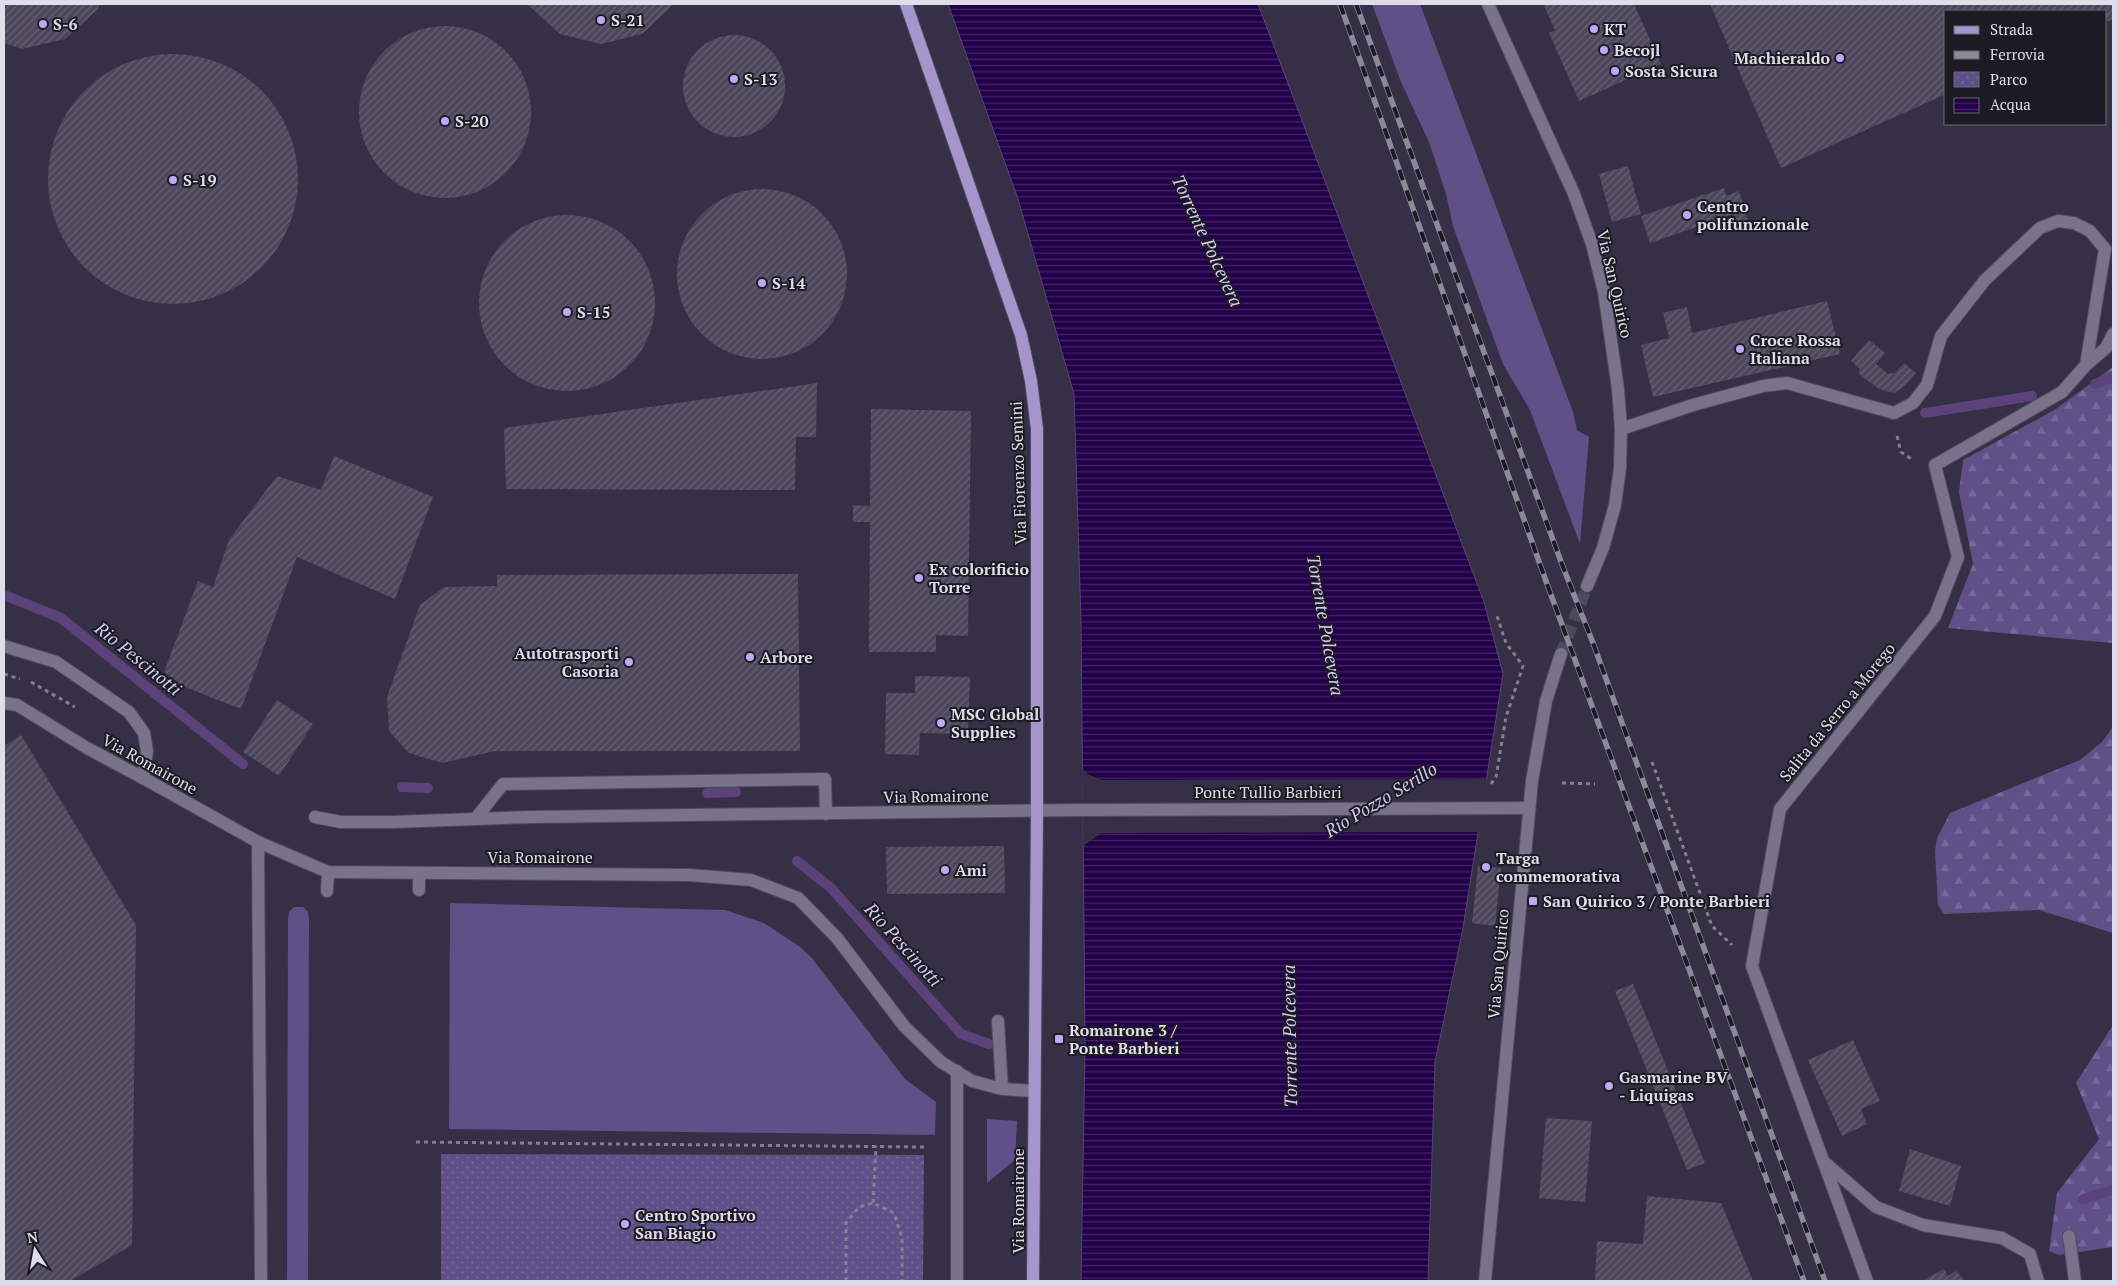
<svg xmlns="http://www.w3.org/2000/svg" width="2117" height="1285" font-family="'PT Serif',serif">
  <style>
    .green { fill: #5f5088 }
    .forest { fill: url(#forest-firs) }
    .park { fill: url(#park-dots) }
    .water { fill: url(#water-rules); stroke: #5b427a }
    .pier { fill: #353045 }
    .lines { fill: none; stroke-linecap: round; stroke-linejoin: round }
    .stream { stroke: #5b427a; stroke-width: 10 }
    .building { fill: url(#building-hatch) }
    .secondary-tunnel { stroke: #4e4a5e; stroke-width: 12; stroke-dasharray: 12 6; stroke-linecap: butt }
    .lane-casing { stroke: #4f4b5d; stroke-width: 14 }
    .street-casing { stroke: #4f4b5d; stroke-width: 14 }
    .secondary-casing { stroke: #4f4b5d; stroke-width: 14 }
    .primary-casing { stroke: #4f4b5d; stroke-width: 14 }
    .path { stroke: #838091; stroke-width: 3; stroke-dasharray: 4 4; stroke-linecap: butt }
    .lane { stroke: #78738a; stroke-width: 12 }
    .street { stroke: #78738a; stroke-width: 12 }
    .secondary { stroke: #78738a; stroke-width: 12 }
    .primary { stroke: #a496cd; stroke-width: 12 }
    .rail-casing { stroke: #8c899a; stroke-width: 5.5 }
    .rail { stroke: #1c1a23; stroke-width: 4; stroke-dasharray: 11; stroke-linecap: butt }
    .poi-dot { fill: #bda9f5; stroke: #1c1a23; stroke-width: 2 }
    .labels { text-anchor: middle; stroke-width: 4; stroke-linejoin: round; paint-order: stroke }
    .poi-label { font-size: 16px; font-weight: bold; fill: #dfddea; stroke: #1c1a23; text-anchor: start }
    .street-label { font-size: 16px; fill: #dfddea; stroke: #1c1a23 }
    .water-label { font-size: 18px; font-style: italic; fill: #d3c9f4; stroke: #1c1a23 }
  </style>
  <defs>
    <pattern id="forest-firs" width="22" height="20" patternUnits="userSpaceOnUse" patternTransform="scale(1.25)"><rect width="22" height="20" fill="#5f5088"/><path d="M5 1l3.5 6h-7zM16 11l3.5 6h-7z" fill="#766999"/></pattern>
    <pattern id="park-dots" width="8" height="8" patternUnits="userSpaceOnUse" patternTransform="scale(1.25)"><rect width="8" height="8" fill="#5f5088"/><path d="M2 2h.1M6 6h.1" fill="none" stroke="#766999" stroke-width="1.8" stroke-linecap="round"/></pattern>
    <pattern id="water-rules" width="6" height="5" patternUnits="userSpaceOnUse" patternTransform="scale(1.25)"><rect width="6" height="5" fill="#22004a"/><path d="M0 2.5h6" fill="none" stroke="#422564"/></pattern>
    <pattern id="building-hatch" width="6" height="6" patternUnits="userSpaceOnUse" patternTransform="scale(1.25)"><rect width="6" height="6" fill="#4d475d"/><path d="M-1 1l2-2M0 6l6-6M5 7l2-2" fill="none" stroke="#666174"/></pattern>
  </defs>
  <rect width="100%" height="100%" fill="#353045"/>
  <path class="green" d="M1372,4H1420L1573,412L1577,430L1589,437L1580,544L1530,410L1503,364L1453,226L1446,194L1429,142L1401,82Z
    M450,903L725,910L764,923L800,947L811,957L905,1079L936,1102L935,1135L449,1129Z
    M294,907H303L308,912L309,920L308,1281H287L288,919L289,912Z
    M987,1119L1017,1121L1015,1160L987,1183Z"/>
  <path class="forest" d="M2113,367V643L1948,628L1973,564L1959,492L1963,460L2056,409Z
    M2113,727V933L2039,910L1944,914L1938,905L1935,851L1937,838L1950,813L2080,760L2102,742Z
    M2113,1025V1247L2059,1255L2049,1251L2057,1193L2099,1139L2076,1083Z"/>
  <path class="park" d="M441,1154L924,1155L923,1281H441Z"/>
  <path class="water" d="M948,4H1258L1484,602L1503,674L1463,928L1435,1062L1428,1281H1081L1085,1048L1084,926L1081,622L1074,394L1018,199Z"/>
  <path class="pier" d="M1082,768L1088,774L1102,780L1487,779L1479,832L1101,833L1083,846Z"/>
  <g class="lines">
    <path class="stream" d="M2095,384L2113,377
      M1925,413L2032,396
      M4,595L61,618L243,764
      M402,787L428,788
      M707,793L736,792
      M797,861L831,888L961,1034L989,1044
      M2083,1199L2113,1190"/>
  </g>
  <path class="building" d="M4,4H99L98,9L65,39L22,49L4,43Z
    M527,4H674L642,34L601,44L560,34Z
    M1549,4H1634L1661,64L1579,101L1549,33L1555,30L1544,6Z
    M1710,4H2113V19L2106,22V11H1946V94L1781,168Z
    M359 112a86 86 0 1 1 172 0a86 86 0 1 1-172 0Z
    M683 86a51 51 0 1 1 102 0a51 51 0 1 1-102 0Z
    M48 179a125 125 0 1 1 250 0a125 125 0 1 1-250 0Z
    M1628,166L1641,214L1612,222L1599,174Z
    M1724,188L1726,196L1739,191L1748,220L1737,224L1734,214L1650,243L1641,216Z
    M677 274a85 85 0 1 1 170 0a85 85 0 1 1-170 0Z
    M479 303a88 88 0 1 1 176 0a88 88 0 1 1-176 0Z
    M1827,301L1840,354L1653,397L1641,345L1669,338L1663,313L1687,307L1692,333Z
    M1869,340L1885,353L1876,364L1888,374L1895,373L1904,363L1916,373L1905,386L1894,393L1879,389L1858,373L1860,369L1851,361Z
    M817,383L816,437H796L795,490L506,489L504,428Z
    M871,409L971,411L968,636L936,635V652H869L870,522H853V505L870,506Z
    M334,456L433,497L395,599L297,557L241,709L185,687L164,672L198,581L213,587L229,540L277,476L321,490Z
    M798,574L800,751H495L442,763L409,753L389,731L387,697L420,605L444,587L497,586V575Z
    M915,676L970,677L968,734L920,733L919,755L885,754L886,693H915Z
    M277,700L313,724L279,776L243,752Z
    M21,735L136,925L132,1245L70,1281H4V746Z
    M1004,846L1005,893L887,894L886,847Z
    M1478,866L1501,868L1495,926L1472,923Z
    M1633,984L1705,1163L1687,1170L1615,991Z
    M1853,1040L1880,1101L1861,1109L1867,1124L1842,1136L1808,1060Z
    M1546,1118L1592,1121L1585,1202L1539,1198Z
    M1910,1149L1961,1166L1950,1206L1899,1191Z
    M1647,1196L1721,1203L1753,1281H1595L1597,1241L1643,1244Z
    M1944,1269L1948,1276L1956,1271L1965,1281H1922Z"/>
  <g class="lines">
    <path class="secondary-tunnel" d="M1561,654L1587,586"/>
    <g class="lane-casing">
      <path id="lane" d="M4,703L17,705L87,748L143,778
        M476,818L503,784L825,779L826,814
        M258,842L261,1281
        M419,890V873
        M327,891L328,872
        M957,1071V1281
        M2069,1236L2075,1281"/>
    </g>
    <g class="street-casing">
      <path id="street" d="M1621,429L1693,405L1763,386L1787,383L1894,413L1913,403L1927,385L1941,336L1985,280L2040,228L2058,221L2074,223L2090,231L2105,249L2086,365
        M4,646L56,662L129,712L144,733L147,751L143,778L258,842L328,872L690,875L751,880L798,898L837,938L904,1026L941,1062L972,1081L1002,1089L1034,1091
        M998,1021L1002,1089
        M1823,1161L1876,1207L1923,1225L2002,1238L2030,1254L2038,1281
        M1867,1281L1752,966L1780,809L1935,616L1958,557L1935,465L2062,392L2086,365L2106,348L2113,334"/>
    </g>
    <g class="secondary-casing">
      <path id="secondary" d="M1488,4L1574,194L1592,244L1604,292L1618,389L1621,429L1620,468L1615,505L1603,548L1587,586
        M315,817L341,822H392L531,817L1083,810L1529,808
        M1485,1281L1532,781L1546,701L1561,654"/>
    </g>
    <g class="primary-casing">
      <path id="primary" d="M906,4L1021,335L1031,381L1037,429V812L1033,1281"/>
    </g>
    <path class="path" d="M1897,436L1901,452L1913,460
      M4,674L20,679
      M31,682L75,707
      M1652,762L1712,926L1732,945
      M1562,783L1595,784
      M1491,784L1496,777L1506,717L1523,666L1506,643L1496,613
      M416,1142L924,1147
      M873,1203L876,1146
      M846,1281V1223L859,1207L873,1203L894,1213L902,1238V1281"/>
    <use href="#lane" class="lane"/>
    <use href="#street" class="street"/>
    <use href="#secondary" class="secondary"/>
    <use href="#primary" class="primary"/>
    <g class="rail-casing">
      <path id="rail" d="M1340,4L1547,584L1804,1281
        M1356,4L1563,567L1593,643L1825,1281"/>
    </g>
    <use href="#rail" class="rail"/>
  </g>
  <g class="poi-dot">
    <circle cx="601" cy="20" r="5"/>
    <circle cx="43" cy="24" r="5"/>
    <circle cx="1594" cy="29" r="5"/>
    <circle cx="1604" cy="50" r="5"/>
    <circle cx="1840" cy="58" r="5"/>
    <circle cx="1615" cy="71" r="5"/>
    <circle cx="734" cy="79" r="5"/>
    <circle cx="445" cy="121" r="5"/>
    <circle cx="173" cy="180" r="5"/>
    <circle cx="1687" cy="215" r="5"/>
    <circle cx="762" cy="283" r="5"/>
    <circle cx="567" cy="312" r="5"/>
    <circle cx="1740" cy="349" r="5"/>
    <circle cx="919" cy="578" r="5"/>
    <circle cx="750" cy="657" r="5"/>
    <circle cx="629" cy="662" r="5"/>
    <circle cx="941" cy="723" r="5"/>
    <circle cx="1486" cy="867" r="5"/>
    <circle cx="945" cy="870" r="5"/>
    <rect x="1528" y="896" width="10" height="10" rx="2.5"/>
    <rect x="1054" y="1034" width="10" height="10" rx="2.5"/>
    <circle cx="1609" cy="1086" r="5"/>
    <circle cx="625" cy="1224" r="5"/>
  </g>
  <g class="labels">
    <g class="poi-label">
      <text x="611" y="26">S-21</text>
      <text x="53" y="30">S-6</text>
      <text x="1604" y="35">KT</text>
      <text x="1614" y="56">Becojl</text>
      <text x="1830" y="64" text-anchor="end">Machieraldo</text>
      <text x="1625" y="77">Sosta Sicura</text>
      <text x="744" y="85">S-13</text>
      <text x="455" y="127">S-20</text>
      <text x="183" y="186">S-19</text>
      <text x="1697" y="212">Centro<tspan x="1697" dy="18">polifunzionale</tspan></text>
      <text x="772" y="289">S-14</text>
      <text x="577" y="318">S-15</text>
      <text x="1750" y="346">Croce Rossa<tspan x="1750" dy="18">Italiana</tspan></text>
      <text x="929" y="575">Ex colorificio<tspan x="929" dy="18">Torre</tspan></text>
      <text x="619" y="659" text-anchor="end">Autotrasporti<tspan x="619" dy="18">Casoria</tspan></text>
      <text x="760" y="663">Arbore</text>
      <text x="951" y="720">MSC Global<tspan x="951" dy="18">Supplies</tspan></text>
      <text x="1496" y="864">Targa<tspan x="1496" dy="18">commemorativa</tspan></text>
      <text x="955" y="876">Ami</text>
      <text x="1543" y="907">San Quirico 3 / Ponte Barbieri</text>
      <text x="1069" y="1036">Romairone 3 /<tspan x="1069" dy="18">Ponte Barbieri</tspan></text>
      <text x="1619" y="1083">Gasmarine BV<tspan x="1619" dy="18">- Liquigas</tspan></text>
      <text x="635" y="1221">Centro Sportivo<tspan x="635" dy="18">San Biagio</tspan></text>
    </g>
    <g class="street-label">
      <text transform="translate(1615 284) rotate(77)" y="6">Via San Quirico</text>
      <text transform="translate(1018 473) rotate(-92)" y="6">Via Fiorenzo Semini</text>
      <text transform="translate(1837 712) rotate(-51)" y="6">Salita da Serro a Morego</text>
      <text transform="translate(150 764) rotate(29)" y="6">Via Romairone</text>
      <text x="1268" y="798">Ponte Tullio Barbieri</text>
      <text transform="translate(936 796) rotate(-1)" y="6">Via Romairone</text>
      <text x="540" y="863">Via Romairone</text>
      <text transform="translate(1498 964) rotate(-85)" y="6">Via San Quirico</text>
      <text transform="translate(1018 1201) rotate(-90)" y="6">Via Romairone</text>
    </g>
    <g class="water-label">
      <text transform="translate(1207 241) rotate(65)" y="6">Torrente Polcevera</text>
      <text transform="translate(1325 625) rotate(80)" y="6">Torrente Polcevera</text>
      <text transform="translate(138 659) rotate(39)" y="6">Rio Pescinotti</text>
      <text transform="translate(1381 800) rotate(-31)" y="6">Rio Pozzo Serillo</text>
      <text transform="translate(903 945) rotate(48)" y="6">Rio Pescinotti</text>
      <text transform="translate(1290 1036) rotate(-91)" y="6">Torrente Polcevera</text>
    </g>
  </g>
  <rect width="2117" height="1285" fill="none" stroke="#dfddea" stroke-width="10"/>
  <rect x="1944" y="10" width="162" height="115" fill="#1c1a23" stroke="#6a6873"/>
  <rect x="1954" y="26" width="25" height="8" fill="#a496cd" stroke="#6a6873"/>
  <text x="1990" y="35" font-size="15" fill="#dfddea">Strada</text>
  <rect x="1954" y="51" width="25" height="8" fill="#8c899a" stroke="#6a6873"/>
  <text x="1990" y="60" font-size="15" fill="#dfddea">Ferrovia</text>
  <rect x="1954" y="72" width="25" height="15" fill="url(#park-dots)" stroke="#6a6873"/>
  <text x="1990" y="85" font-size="15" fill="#dfddea">Parco</text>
  <rect x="1954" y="98" width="25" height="15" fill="url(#water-rules)" stroke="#6a6873"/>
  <text x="1990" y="110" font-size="15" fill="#dfddea">Acqua</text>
  <g transform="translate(35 1250) rotate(349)" stroke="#1c1a23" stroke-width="4" paint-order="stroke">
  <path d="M0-4L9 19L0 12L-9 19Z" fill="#dfddea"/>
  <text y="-8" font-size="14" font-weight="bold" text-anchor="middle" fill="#dfddea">N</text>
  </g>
</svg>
